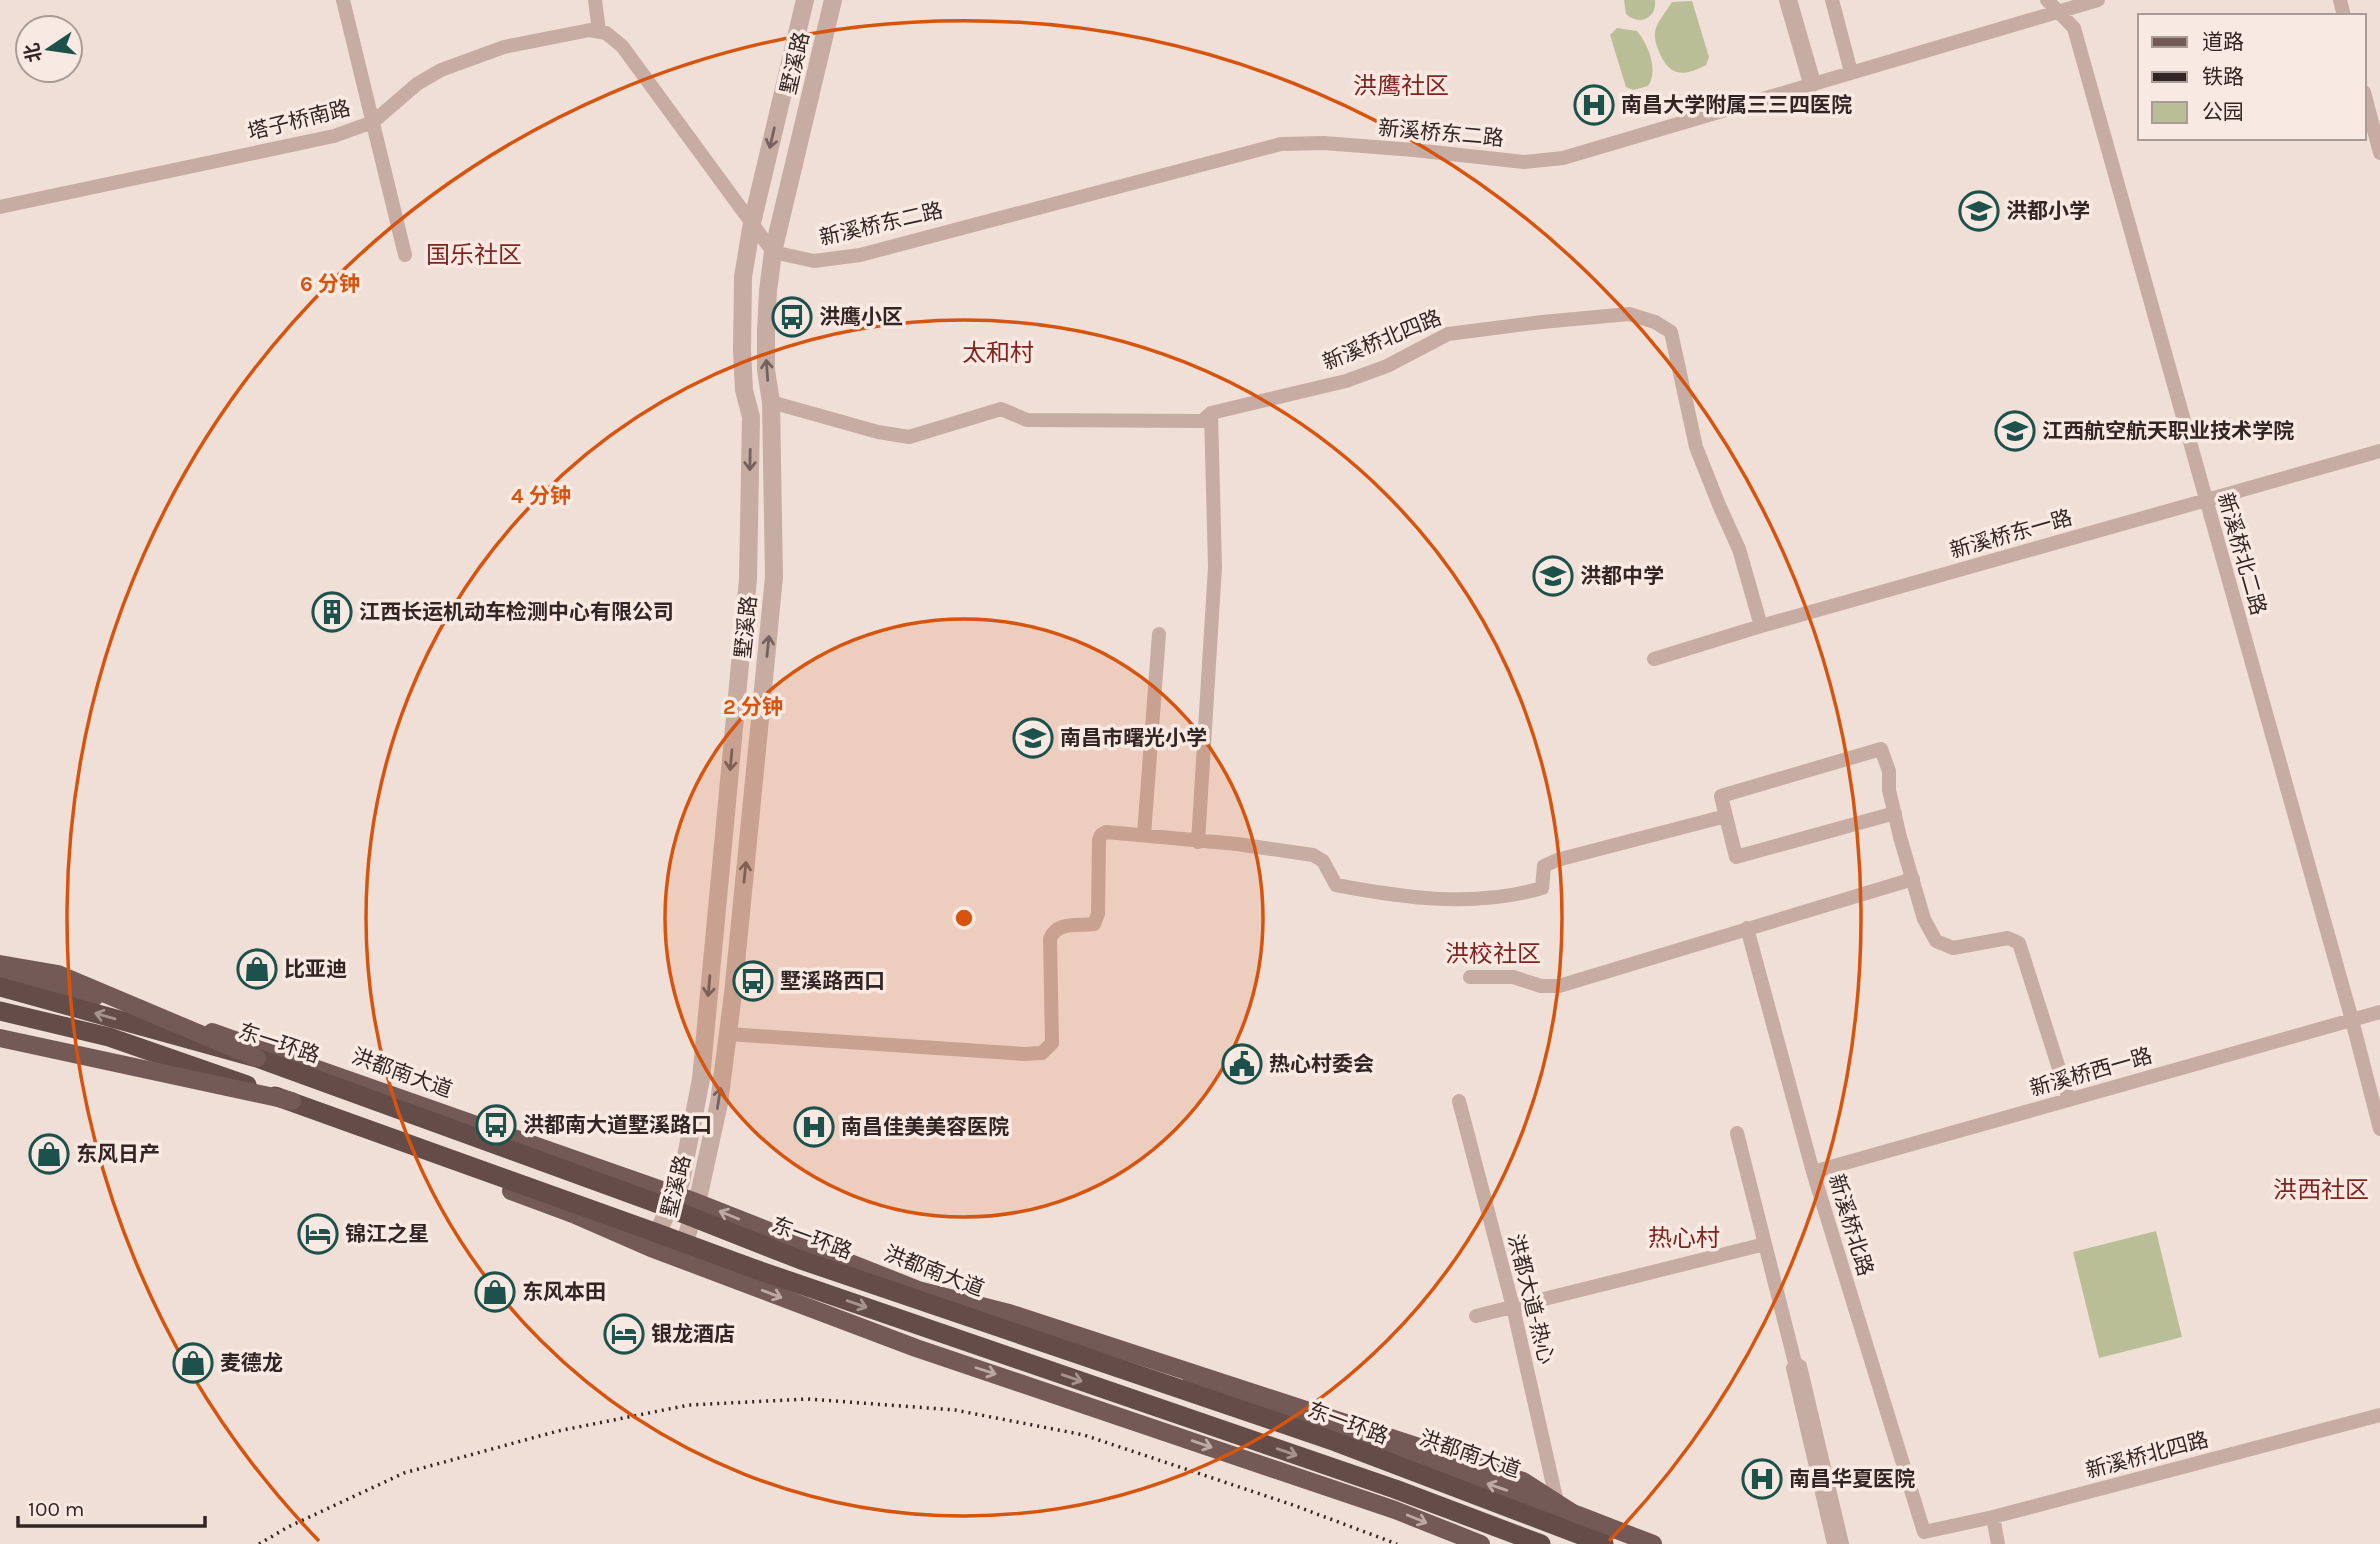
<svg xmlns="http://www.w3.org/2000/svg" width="2380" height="1544" font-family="Karla,'Noto Sans SC',sans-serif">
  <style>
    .green { fill: #b9be97 }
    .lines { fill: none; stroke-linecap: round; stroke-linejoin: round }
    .minor { stroke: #c7aca3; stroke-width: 14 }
    .tertiary { stroke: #c7aca3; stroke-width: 18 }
    .primary { stroke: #745a56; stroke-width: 18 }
    .trunk { stroke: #644c49; stroke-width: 19 }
    .rail { stroke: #322625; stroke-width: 3.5; stroke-dasharray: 2 5; stroke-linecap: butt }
    .primary-bridge { stroke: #745a56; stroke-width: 18 }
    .trunk-bridge { stroke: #644c49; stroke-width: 19 }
    .oneway { stroke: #75625e }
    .oneway2 { stroke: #a7938e }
    .oneway3 { stroke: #bda9a3 }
    .ring { fill: none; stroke: #d6540e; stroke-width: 3.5 }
    .labels { text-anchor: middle; stroke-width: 7; stroke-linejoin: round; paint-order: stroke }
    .street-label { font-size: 21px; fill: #322625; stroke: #f8eae2 }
    .poi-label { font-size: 21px; font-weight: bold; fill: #322625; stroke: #f8eae2; text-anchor: start }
    .quarter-label { font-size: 24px; fill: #802420; stroke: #f8eae2 }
    .centre { fill: #d6540e; stroke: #f8eae2; stroke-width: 3.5 }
    .ring-label { font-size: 21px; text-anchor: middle; font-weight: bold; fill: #d6540e; stroke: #f8eae2; stroke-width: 7; stroke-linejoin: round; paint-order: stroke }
  </style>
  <rect width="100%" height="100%" fill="#f0dfd6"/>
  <path class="green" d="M1624,0H1655C1657,19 1639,26 1626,14Z
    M1692,1L1709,57L1706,65C1685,76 1671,78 1660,54C1657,47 1654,40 1655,32C1656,22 1667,11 1672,2Z
    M1617,28L1637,31C1648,44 1659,70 1648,86L1633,90L1626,87L1610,35Z
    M2156,1231L2182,1337L2099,1358L2073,1252Z"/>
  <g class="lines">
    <path class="minor" d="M343,0L405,255
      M595,0L599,31
      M1832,0L1851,72
      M2047,0L2074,28L2352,1020L2380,1129
      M2340,0L2344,16
      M2364,92L2380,153
      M0,207L334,136L373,122L417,84L441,70L504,47L590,30L606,33L622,46L773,252L814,261L860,255L1281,144L1324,143L1414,150L1524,162L1563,158L2098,0
      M771,402L878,432L909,437L1001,409L1027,420L1202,421L1211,413L1346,381L1387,366L1448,334L1542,322L1629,314L1655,322L1671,332L1696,447L1719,505L1739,549L1761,626
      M1654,659L1761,626L2380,451
      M1895,813L1736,857L1721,796L1881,749L1889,771V790L1900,837L1924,919L1936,941L1953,948L2008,938L2019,943L2069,1100
      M1144,835L1159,634
      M1198,842L1215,567L1211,413
      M1747,928L1813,1172L1924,1532L1993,1517L2380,1415
      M1470,977H1513L1541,986H1559L1913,879
      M728,1034L1024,1054L1042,1053L1052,1043L1050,939C1057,921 1077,926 1094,924L1098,914L1099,840L1101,835L1106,832L1237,844L1313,855L1323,861L1336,885C1404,898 1475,908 1542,888L1544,866L1557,860L1726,816
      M1459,1101L1513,1307L1558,1507
      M1737,1133L1796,1367
      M1813,1172L2380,1012
      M1476,1316L1765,1244
      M1993,1517L1998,1544
      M1834,1544L1793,1368L1800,1366L1842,1544"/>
    <path class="tertiary" d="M1788,0L1812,83
      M652,1245L681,1182L701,1079L748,579L751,417L744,390L742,350L743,277L752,223L805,0
      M681,1256L700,1190L719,1103L733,994L774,577L771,402L766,370V331L768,291L773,252L833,0"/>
    <path class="primary" d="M0,972L95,997
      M212,1032L696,1202L916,1289
      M511,1191L573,1214L651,1248L916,1348L1395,1510L1481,1544
      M1191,1383L1578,1515L1653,1544"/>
    <path class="trunk" d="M0,987L257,1058L656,1203
      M0,1011L109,1037L247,1085
      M275,1096L654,1232"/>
    <path class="rail" d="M259,1544L288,1527L404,1473L558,1431L689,1405L808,1399L955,1410L1084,1435L1293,1505L1397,1544"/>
    <path class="primary-bridge" d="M0,964L58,974L257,1058
      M0,1038L292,1101
      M902,1286L1009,1313L1523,1481L1576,1515"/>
    <path class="trunk-bridge" d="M656,1203L801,1260L1336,1442L1604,1544
      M654,1232L752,1268L1395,1489L1541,1544"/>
  </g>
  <defs><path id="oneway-shaft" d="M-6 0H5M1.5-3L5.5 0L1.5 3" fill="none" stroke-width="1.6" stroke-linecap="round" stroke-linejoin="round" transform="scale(1.75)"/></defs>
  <g class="oneway">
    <use href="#oneway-shaft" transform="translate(772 138) rotate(103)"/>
    <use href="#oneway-shaft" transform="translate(767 370) rotate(-94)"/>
    <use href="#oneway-shaft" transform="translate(750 460) rotate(91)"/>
    <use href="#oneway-shaft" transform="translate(768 646) rotate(-84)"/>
    <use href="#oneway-shaft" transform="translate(731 760) rotate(95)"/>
    <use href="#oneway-shaft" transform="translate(745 872) rotate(-84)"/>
    <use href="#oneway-shaft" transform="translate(709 986) rotate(95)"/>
    <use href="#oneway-shaft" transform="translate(719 1098) rotate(-81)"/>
  </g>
  <g class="oneway2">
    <use href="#oneway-shaft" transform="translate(105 1016) rotate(-164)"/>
    <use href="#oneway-shaft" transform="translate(857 1304) rotate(19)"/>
    <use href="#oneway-shaft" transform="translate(1072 1378) rotate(19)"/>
    <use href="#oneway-shaft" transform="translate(1287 1452) rotate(19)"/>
  </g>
  <g class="oneway3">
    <use href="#oneway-shaft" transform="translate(729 1215) rotate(-158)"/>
    <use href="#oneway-shaft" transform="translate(772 1294) rotate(21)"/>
    <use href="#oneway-shaft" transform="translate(986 1371) rotate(18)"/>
    <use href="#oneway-shaft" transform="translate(1202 1444) rotate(19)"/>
    <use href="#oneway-shaft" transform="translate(1497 1487) rotate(-161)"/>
    <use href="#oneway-shaft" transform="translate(1417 1519) rotate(22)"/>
  </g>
  <circle cx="964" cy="918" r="299" fill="#d6540e" fill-opacity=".12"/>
  <g class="ring">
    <circle cx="964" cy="918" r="299"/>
    <circle cx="964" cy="918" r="598"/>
    <path d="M319 1541A897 897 0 1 1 1609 1541"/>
  </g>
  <defs>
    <g id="hospital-ring" transform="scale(2.0125)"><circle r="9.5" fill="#f8eae2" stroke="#1c524b" stroke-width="1.5"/><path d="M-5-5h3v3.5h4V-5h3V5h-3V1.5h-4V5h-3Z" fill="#1c524b"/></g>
    <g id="school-ring" transform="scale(2.0125)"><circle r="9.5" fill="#f8eae2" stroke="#1c524b" stroke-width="1.5"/><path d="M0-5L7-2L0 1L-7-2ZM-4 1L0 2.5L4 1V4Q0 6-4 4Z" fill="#1c524b"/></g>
    <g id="bus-ring" transform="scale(2.0125)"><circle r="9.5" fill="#f8eae2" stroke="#1c524b" stroke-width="1.5"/><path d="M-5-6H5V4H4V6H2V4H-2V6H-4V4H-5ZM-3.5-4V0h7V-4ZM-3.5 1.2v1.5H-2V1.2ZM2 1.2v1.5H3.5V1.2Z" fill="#1c524b"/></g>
    <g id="building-ring" transform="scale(2.0125)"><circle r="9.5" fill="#f8eae2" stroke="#1c524b" stroke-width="1.5"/><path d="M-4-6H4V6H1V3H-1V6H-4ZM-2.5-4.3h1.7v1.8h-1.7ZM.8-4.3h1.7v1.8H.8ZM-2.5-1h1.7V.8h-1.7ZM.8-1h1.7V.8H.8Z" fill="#1c524b"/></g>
    <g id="shop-ring" transform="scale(2.0125)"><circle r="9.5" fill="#f8eae2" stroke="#1c524b" stroke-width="1.5"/><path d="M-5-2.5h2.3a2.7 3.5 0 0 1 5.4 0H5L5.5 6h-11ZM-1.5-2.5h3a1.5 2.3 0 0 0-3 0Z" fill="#1c524b"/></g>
    <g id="civic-ring" transform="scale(2.0125)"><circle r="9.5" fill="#f8eae2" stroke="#1c524b" stroke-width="1.5"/><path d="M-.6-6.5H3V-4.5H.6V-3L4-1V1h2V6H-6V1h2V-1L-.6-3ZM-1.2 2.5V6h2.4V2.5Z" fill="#1c524b"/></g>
    <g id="hotel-ring" transform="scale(2.0125)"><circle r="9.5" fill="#f8eae2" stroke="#1c524b" stroke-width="1.5"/><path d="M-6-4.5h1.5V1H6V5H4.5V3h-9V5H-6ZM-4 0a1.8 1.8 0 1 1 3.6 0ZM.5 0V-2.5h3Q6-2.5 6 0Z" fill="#1c524b"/></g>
  </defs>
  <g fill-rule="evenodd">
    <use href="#hospital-ring" x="1594" y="105"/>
    <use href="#school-ring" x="1979" y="211"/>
    <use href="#bus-ring" x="792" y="317"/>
    <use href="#school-ring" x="2015" y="431"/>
    <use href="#school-ring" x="1553" y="576"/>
    <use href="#building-ring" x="332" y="612"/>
    <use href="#school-ring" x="1033" y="738"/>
    <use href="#shop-ring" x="257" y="969"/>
    <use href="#bus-ring" x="753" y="981"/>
    <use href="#civic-ring" x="1242" y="1064"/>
    <use href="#bus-ring" x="496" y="1125"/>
    <use href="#hospital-ring" x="814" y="1127"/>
    <use href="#shop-ring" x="49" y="1154"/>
    <use href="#hotel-ring" x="318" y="1234"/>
    <use href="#shop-ring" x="495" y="1292"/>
    <use href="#hotel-ring" x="624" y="1334"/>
    <use href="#shop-ring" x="193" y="1363"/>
    <use href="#hospital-ring" x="1762" y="1479"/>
  </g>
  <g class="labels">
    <g class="street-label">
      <text transform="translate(795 63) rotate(-77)" y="7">墅溪路</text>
      <text transform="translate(299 120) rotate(-14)" y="7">塔子桥南路</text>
      <text transform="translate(1441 133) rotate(5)" y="7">新溪桥东二路</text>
      <text transform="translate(881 224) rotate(-13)" y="7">新溪桥东二路</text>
      <text transform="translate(1382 340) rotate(-22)" y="7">新溪桥北四路</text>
      <text transform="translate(2011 534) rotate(-16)" y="7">新溪桥东一路</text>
      <text transform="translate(2242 554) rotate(74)" y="7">新溪桥北二路</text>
      <text transform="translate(746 627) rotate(-84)" y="7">墅溪路</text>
      <text transform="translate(279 1043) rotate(18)" y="7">东一环路</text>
      <text transform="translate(2091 1072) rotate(-16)" y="7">新溪桥西一路</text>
      <text transform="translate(402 1073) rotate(20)" y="7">洪都南大道</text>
      <text transform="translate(676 1186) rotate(-76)" y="7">墅溪路</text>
      <text transform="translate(1851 1225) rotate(73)" y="7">新溪桥北路</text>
      <text transform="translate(812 1238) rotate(20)" y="7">东一环路</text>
      <text transform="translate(934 1271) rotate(21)" y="7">洪都南大道</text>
      <text transform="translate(1531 1299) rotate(76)" y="7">洪都大道-热心</text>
      <text transform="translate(1348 1423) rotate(20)" y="7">东一环路</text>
      <text transform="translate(1470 1454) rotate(19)" y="7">洪都南大道</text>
      <text transform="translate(2147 1455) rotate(-15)" y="7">新溪桥北四路</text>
    </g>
    <g class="poi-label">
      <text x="1621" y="112">南昌大学附属三三四医院</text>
      <text x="2006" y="218">洪都小学</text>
      <text x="819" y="324">洪鹰小区</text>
      <text x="2042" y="438">江西航空航天职业技术学院</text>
      <text x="1580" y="583">洪都中学</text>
      <text x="359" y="619">江西长运机动车检测中心有限公司</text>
      <text x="1060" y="745">南昌市曙光小学</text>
      <text x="284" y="976">比亚迪</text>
      <text x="780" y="988">墅溪路西口</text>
      <text x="1269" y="1071">热心村委会</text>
      <text x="523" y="1132">洪都南大道墅溪路口</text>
      <text x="841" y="1134">南昌佳美美容医院</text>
      <text x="76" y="1161">东风日产</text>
      <text x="345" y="1241">锦江之星</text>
      <text x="522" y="1299">东风本田</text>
      <text x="651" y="1341">银龙酒店</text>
      <text x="220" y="1370">麦德龙</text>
      <text x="1789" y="1486">南昌华夏医院</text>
    </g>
    <g class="quarter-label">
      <text x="1401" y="94">洪鹰社区</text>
      <text x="474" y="263">国乐社区</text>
      <text x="998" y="361">太和村</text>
      <text x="1493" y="962">洪校社区</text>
      <text x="2321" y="1198">洪西社区</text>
      <text x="1684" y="1246">热心村</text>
    </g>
  </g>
  <circle cx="964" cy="918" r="10" class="centre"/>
  <g class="ring-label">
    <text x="330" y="291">6 分钟</text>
    <text x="541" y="503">4 分钟</text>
    <text x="753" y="714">2 分钟</text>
  </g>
  <rect x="2138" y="14" width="228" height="126" fill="#f8eae2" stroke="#a99c96" stroke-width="2"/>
  <rect x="2152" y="37" width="35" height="10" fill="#745a56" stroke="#a99c96" stroke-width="2"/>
  <text x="2202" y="49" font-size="21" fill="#322625">道路</text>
  <rect x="2152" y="72" width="35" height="10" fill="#322625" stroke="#a99c96" stroke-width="2"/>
  <text x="2202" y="84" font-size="21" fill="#322625">铁路</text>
  <rect x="2152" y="102" width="35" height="21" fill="#b9be97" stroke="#a99c96" stroke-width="2"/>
  <text x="2202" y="119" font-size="21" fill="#322625">公园</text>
  <g transform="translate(49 49) rotate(257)"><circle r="33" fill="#f8eae2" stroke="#a99c96" stroke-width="2"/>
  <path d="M0-5L12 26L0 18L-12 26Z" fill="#1c524b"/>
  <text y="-10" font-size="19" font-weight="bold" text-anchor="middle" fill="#322625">北</text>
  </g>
  <path d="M18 1516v10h187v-10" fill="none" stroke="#322625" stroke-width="3.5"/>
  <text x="28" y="1516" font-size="21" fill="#322625" stroke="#f8eae2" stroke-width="5" paint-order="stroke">100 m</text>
</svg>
